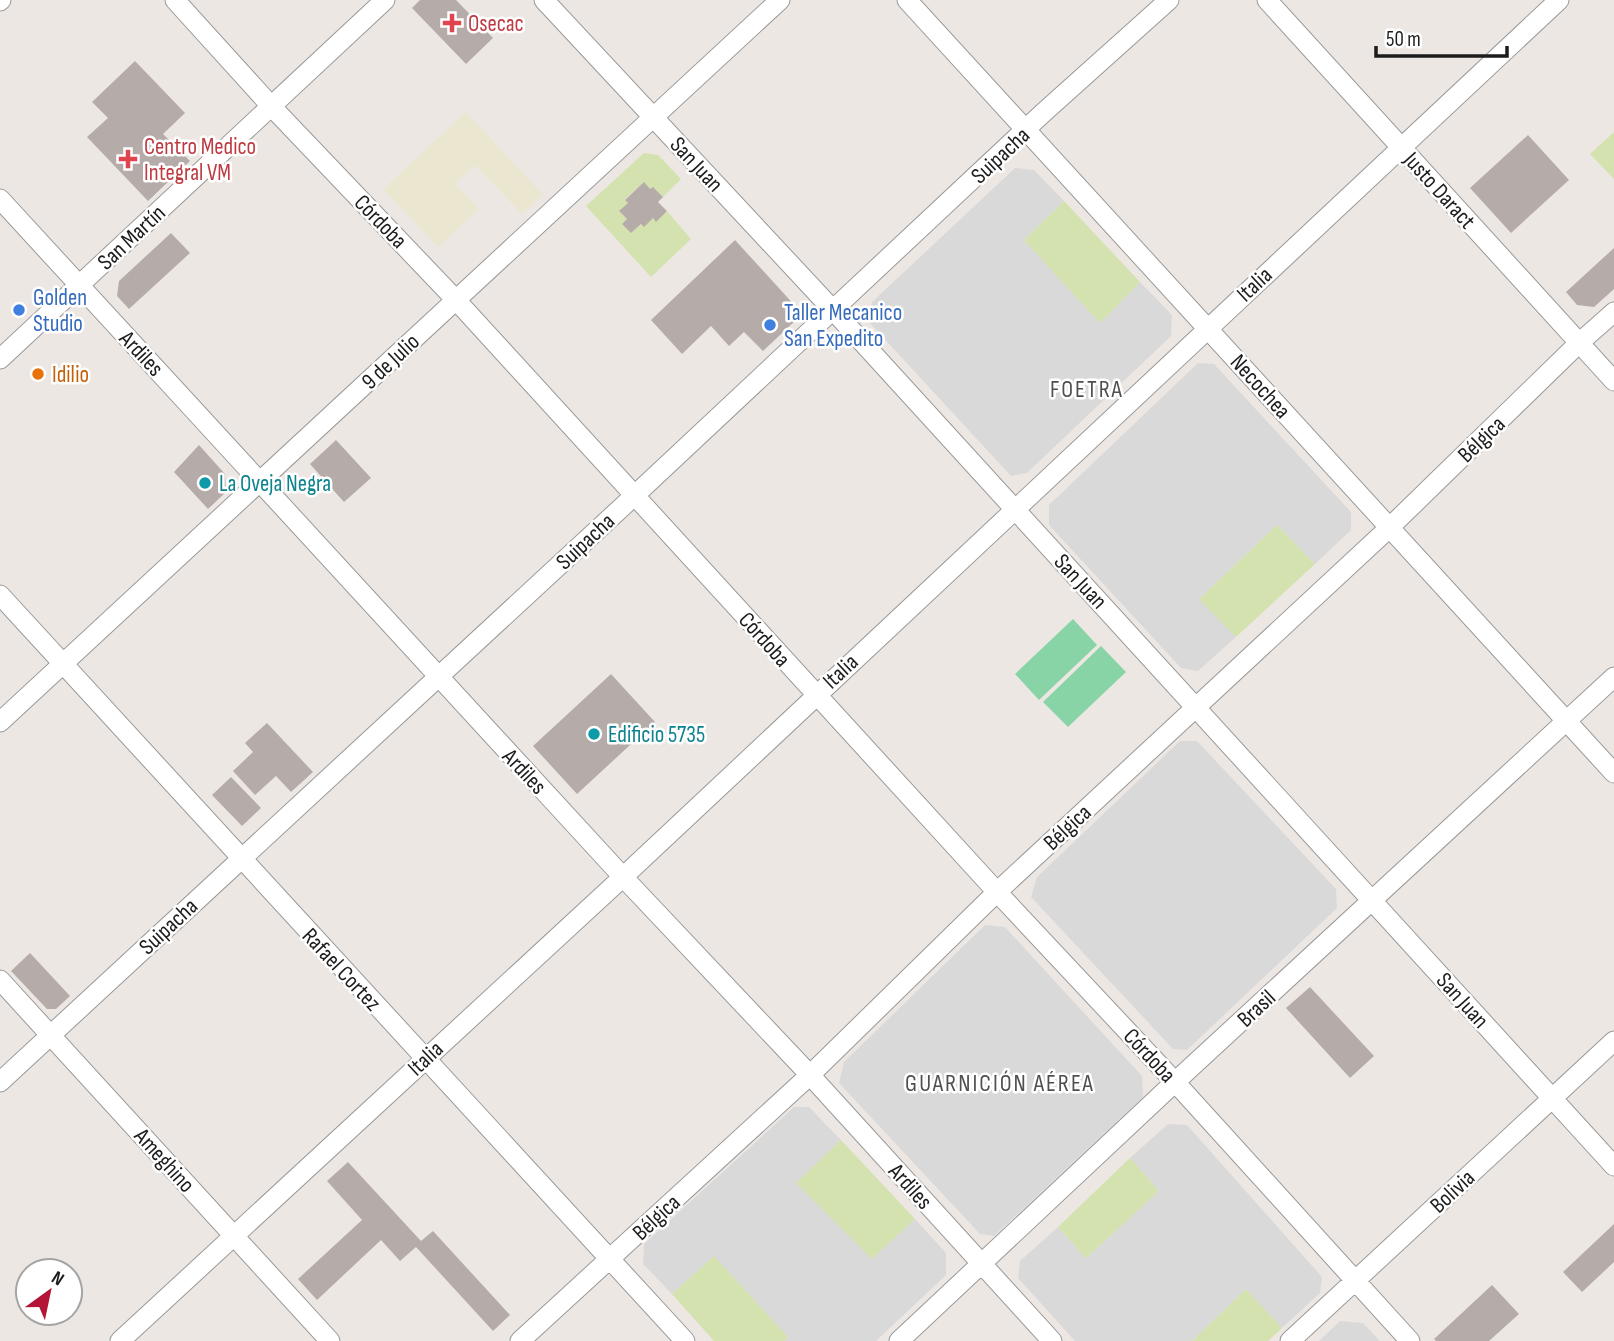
<svg xmlns="http://www.w3.org/2000/svg" width="1614" height="1341" font-family="'Sofia Sans Condensed',sans-serif">
  <style>
    .residential { fill: #dad9da }
    .farmland { fill: #eae6d0 }
    .grass { fill: #d3e2ae }
    .pitch { fill: #89d4a7 }
    .building { fill: #b5aca9 }
    .lines { fill: none; stroke-linecap: round; stroke-linejoin: round }
    .minor-casing { stroke: #999; stroke-width: 21 }
    .minor { stroke: #fff; stroke-width: 19 }
    .health-dot { fill: #e0444e; stroke: #fff; stroke-width: 2.5 }
    .shop-dot { fill: #3f7fe0; stroke: #fff; stroke-width: 2.5 }
    .food-dot { fill: #e8710a; stroke: #fff; stroke-width: 2.5 }
    .culture-dot { fill: #0f9aa8; stroke: #fff; stroke-width: 2.5 }
    .labels { text-anchor: middle; stroke-width: 5; stroke-linejoin: round; paint-order: stroke }
    .health-label { font-size: 23px; fill: #be3a42; stroke: #fff; text-anchor: start }
    .street-label { font-size: 23px; fill: #1c1c1c; stroke: #fff }
    .shop-label { font-size: 23px; fill: #366cbe; stroke: #fff; text-anchor: start }
    .food-label { font-size: 23px; fill: #c56008; stroke: #fff; text-anchor: start }
    .culture-label { font-size: 23px; fill: #0d838f; stroke: #fff; text-anchor: start }
    .neighbourhood-label { font-size: 24px; letter-spacing: 2px; fill: #4f4f4f; stroke: #fff }
  </style>
  <rect width="100%" height="100%" fill="#ede7e3"/>
  <path class="residential" d="M1015,168L1034,170L1064,201L1024,240L1100,322L1140,282L1172,315L1171,336L1027,473L1011,476L867,320L872,302Z
    M1198,363L1214,364L1351,512V530L1315,564L1277,525L1200,598L1236,637L1198,671L1181,668L1049,525V505Z
    M1180,741H1197L1336,889L1337,908L1187,1050L1173,1049L1031,897L1037,877Z
    M985,925L1005,927L1142,1076L1143,1097L994,1236L980,1234L839,1083L844,1062Z
    M794,1107H809L841,1140L797,1182L872,1259L915,1219L946,1253V1275L876,1341H784L788,1337L714,1257L672,1294L643,1264L644,1244Z
    M1168,1124L1187,1125L1322,1277L1320,1293L1282,1328L1246,1289L1192,1341H1075L1018,1278L1020,1261L1058,1227L1086,1258L1159,1191L1130,1158Z
    M1340,1321L1363,1323L1380,1341H1319Z"/>
  <path class="farmland" d="M466,112L543,195L522,214L475,165L455,184L479,209L438,247L383,189Z"/>
  <path class="grass" d="M1614,132V179L1590,154Z
    M644,153L658,155L681,179L663,197L653,187L650,189L643,183L625,199L628,203L619,211L627,219L622,224L631,233L641,224L644,226L653,218L656,221L667,211L691,239L651,277L586,206Z
    M1064,201L1140,282L1100,323L1024,240Z
    M1277,525L1315,564L1236,637L1199,599Z
    M841,1140L915,1219L872,1259L796,1183Z
    M1130,1158L1159,1191L1086,1258L1058,1227Z
    M714,1256L788,1337L784,1341H714L672,1294Z
    M1246,1289L1282,1328L1268,1341H1192Z"/>
  <path class="pitch" d="M1073,619L1097,645L1039,700L1015,674Z
    M1101,646L1126,672L1068,727L1043,702Z"/>
  <path class="building" d="M420,0H456L493,38L466,64L412,8Z
    M135,61L185,113L163,134L190,161L148,201L87,137L108,118L92,102Z
    M1528,135L1569,180L1511,233L1470,188Z
    M644,182L650,189L653,187L663,197L658,202L667,211L656,222L653,218L644,227L641,224L631,233L622,224L627,219L619,211L628,203L625,200Z
    M171,233L190,253L129,309L117,296L119,281Z
    M735,240L797,308V319L763,351L744,332L729,346L711,326L682,354L651,320Z
    M1614,248V289L1594,307L1577,305L1566,292Z
    M336,440L371,478L344,502L310,464Z
    M199,445L225,474L226,492L208,509L174,472Z
    M611,674L655,722L577,794L533,746Z
    M267,723L313,772L291,792L276,776L255,795L233,771L253,752L245,743Z
    M231,777L261,808L242,826L212,795Z
    M30,953L70,996L56,1009H47L11,971Z
    M1310,987L1374,1056L1350,1078L1286,1008Z
    M348,1162L421,1241L433,1231L510,1315L493,1331L416,1247L400,1261L381,1240L317,1300L298,1279L362,1220L327,1181Z
    M1614,1224V1262L1582,1292L1563,1272Z
    M1492,1285L1519,1314L1489,1341H1436L1434,1339Z"/>
  <g class="lines">
    <g class="minor-casing">
      <path id="minor" d="M175,0L271,106L456,300L997,892L1175,1082L1410,1341
        M544,0L833,310L1614,1166
        M907,0L1614,773
        M1267,0L1614,381
        M0,1L1,0
        M0,199L623,877L810,1075L1052,1341
        M0,359L385,0
        M0,595L685,1341
        M0,722L780,0
        M0,980L330,1341
        M0,1082L634,496L1043,113L1169,0
        M120,1341L623,877L1559,0
        M520,1341L810,1075L997,892L1389,528L1579,343L1614,312
        M899,1341L1175,1082L1614,677
        M1290,1341L1614,1041"/>
    </g>
    <use href="#minor" class="minor"/>
  </g>
  <g class="health-dot">
    <path d="M448.5 12.5h7v7h7v7h-7v7h-7v-7h-7v-7h7z"/>
    <path d="M124.5 148.5h7v7h7v7h-7v7h-7v-7h-7v-7h7z"/>
  </g>
  <g class="shop-dot">
    <circle cx="19" cy="310" r="7"/>
    <circle cx="770" cy="325" r="7"/>
  </g>
  <circle class="food-dot" cx="38" cy="374" r="7"/>
  <g class="culture-dot">
    <circle cx="205" cy="483" r="7"/>
    <circle cx="594" cy="734" r="7"/>
  </g>
  <g class="labels">
    <g class="health-label">
      <text x="468" y="31">Osecac</text>
      <text x="144" y="154">Centro Medico<tspan x="144" dy="26">Integral VM</tspan></text>
    </g>
    <g class="street-label">
      <text transform="translate(1000 155) rotate(-43)" y="8">Suipacha</text>
      <text transform="translate(697 164) rotate(47)" y="8">San Juan</text>
      <text transform="translate(1440 190) rotate(48)" y="8">Justo Daract</text>
      <text transform="translate(381 221) rotate(46)" y="8">Córdoba</text>
      <text transform="translate(131 237) rotate(-43)" y="8">San Martín</text>
      <text transform="translate(1254 284) rotate(-43)" y="8">Italia</text>
      <text transform="translate(142 353) rotate(47)" y="8">Ardiles</text>
      <text transform="translate(390 361) rotate(-43)" y="8">9 de Julio</text>
      <text transform="translate(1261 386) rotate(48)" y="8">Necochea</text>
      <text transform="translate(1481 439) rotate(-44)" y="8">Bélgica</text>
      <text transform="translate(585 541) rotate(-43)" y="8">Suipacha</text>
      <text transform="translate(1081 581) rotate(47)" y="8">San Juan</text>
      <text transform="translate(765 639) rotate(48)" y="8">Córdoba</text>
      <text transform="translate(840 671) rotate(-43)" y="8">Italia</text>
      <text transform="translate(525 771) rotate(47)" y="8">Ardiles</text>
      <text transform="translate(1067 827) rotate(-43)" y="8">Bélgica</text>
      <text transform="translate(168 926) rotate(-43)" y="8">Suipacha</text>
      <text transform="translate(342 969) rotate(47)" y="8">Rafael Cortez</text>
      <text transform="translate(1463 1000) rotate(48)" y="8">San Juan</text>
      <text transform="translate(1256 1008) rotate(-43)" y="8">Brasil</text>
      <text transform="translate(1150 1055) rotate(47)" y="8">Córdoba</text>
      <text transform="translate(425 1058) rotate(-43)" y="8">Italia</text>
      <text transform="translate(165 1160) rotate(48)" y="8">Ameghino</text>
      <text transform="translate(911 1186) rotate(48)" y="8">Ardiles</text>
      <text transform="translate(1452 1191) rotate(-43)" y="8">Bolivia</text>
      <text transform="translate(656 1217) rotate(-43)" y="8">Bélgica</text>
    </g>
    <g class="shop-label">
      <text x="33" y="305">Golden<tspan x="33" dy="26">Studio</tspan></text>
      <text x="784" y="320">Taller Mecanico<tspan x="784" dy="26">San Expedito</tspan></text>
    </g>
    <g class="food-label">
      <text x="52" y="382">Idilio</text>
    </g>
    <g class="culture-label">
      <text x="219" y="491">La Oveja Negra</text>
      <text x="608" y="742">Edificio 5735</text>
    </g>
    <g class="neighbourhood-label">
      <text x="1087" y="397">FOETRA</text>
      <text x="1000" y="1091">GUARNICIÓN AÉREA</text>
    </g>
  </g>
  <g transform="translate(49 1292) rotate(33)"><circle r="33" fill="#ffffff" stroke="#a4a4a4" stroke-width="2"/>
  <path d="M0-5L12 26L0 18L-12 26Z" fill="#b41537"/>
  <text y="-10" font-size="19" font-weight="bold" text-anchor="middle" fill="#1c1c1c">N</text>
  </g>
  <path d="M1376 46v10h131v-10" fill="none" stroke="#1c1c1c" stroke-width="3.5"/>
  <text x="1386" y="46" font-size="21" fill="#1c1c1c" stroke="#ffffff" stroke-width="5" paint-order="stroke">50 m</text>
</svg>
